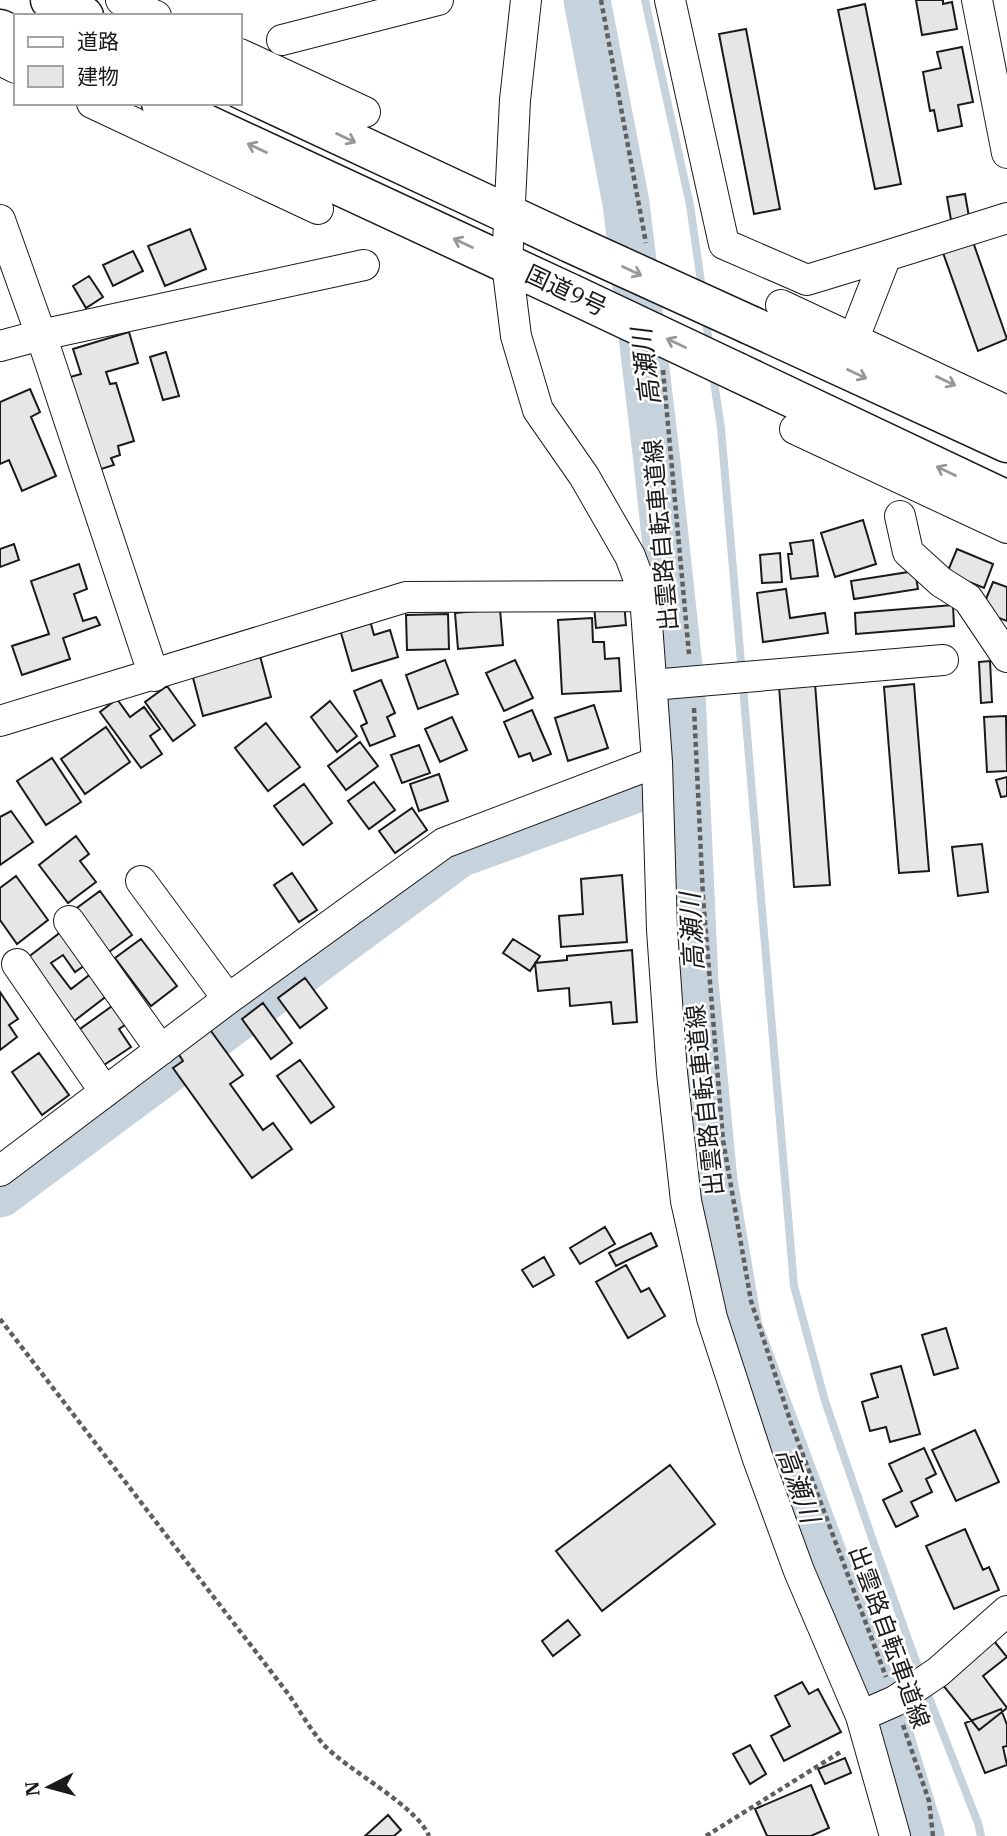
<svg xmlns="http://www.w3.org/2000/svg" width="1007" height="1836" font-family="'IBM Plex Serif','Noto Sans JP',serif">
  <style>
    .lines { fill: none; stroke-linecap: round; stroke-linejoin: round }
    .stream { stroke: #c6d2dc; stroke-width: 8 }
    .river { stroke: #c6d2dc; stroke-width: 47 }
    .building { fill: #e6e6e6; stroke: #1a1a1a; stroke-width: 2 }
    .minor-casing { stroke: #1a1a1a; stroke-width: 32 }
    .highway-casing { stroke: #1a1a1a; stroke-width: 41 }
    .path { stroke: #5f5f5f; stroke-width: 4.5; stroke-dasharray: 5 3.5; stroke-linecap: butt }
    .minor { stroke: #fff; stroke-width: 30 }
    .highway { stroke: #fff; stroke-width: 38 }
    .highway-bridge-casing { stroke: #1a1a1a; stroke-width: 41; stroke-linecap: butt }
    .highway-bridge { stroke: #fff; stroke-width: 38 }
    .oneway { stroke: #989898 }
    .labels { text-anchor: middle; stroke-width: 5; stroke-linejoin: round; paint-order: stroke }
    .street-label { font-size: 24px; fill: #1a1a1a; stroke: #fff }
    .water-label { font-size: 26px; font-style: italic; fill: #1a1a1a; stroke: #fff }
  </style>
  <rect width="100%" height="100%" fill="#fff"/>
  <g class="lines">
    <path class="stream" d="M645,0L690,205L702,289
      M705,316L710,348
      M713,375L721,428L794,1286L825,1401L873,1541L928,1695L978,1823L981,1836"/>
    <path class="river" d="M587,0L626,203L656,453L682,694L695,982L714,1181L739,1328L886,1723L921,1836
      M0,1194L459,854L681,773"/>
  </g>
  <path class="building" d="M916,0H943V4L952,2L957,29L922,35Z
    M865,4L901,184L875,189L838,10Z
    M746,29L780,209L754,214L719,34Z
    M962,47L973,102L958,105L962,126L938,131L934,110L930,111L923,72L941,68L937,52Z
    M965,194L969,217L951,220L947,197Z
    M190,229L206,269L165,286L148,246Z
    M972,239L1007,339L978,351L942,250Z
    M133,251L143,271L113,286L103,265Z
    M89,276L103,297L86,308L73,286Z
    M129,332L138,363L106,372L110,384L116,383L134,441L118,446L120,455L111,458L114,465L98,470L63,379L81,374L73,349Z
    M166,352L179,396L163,400L150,357Z
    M30,389L40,412L31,417L56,476L22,491L9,460L0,464V402Z
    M863,520L876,564L835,577L821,533Z
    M813,540L818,576L791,579L788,554H792L790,543Z
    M14,544L19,560L0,567V549Z
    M957,549L993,564L984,588L947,573Z
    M780,553L782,582L762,583L760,555Z
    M79,564L87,589L74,594L83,621L96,617L100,625L63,638L70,659L22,675L12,646L49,634L31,581Z
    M915,571L918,589L854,599L851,581Z
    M993,582L1007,587V621L981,611Z
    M786,589L790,618L825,613L828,633L763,642L757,593Z
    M624,603L626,625L596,628L594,605Z
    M953,605L954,626L856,634L855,613Z
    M500,609L503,645L458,649L455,613Z
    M448,614L449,649L407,650L406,615Z
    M369,617L374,635L390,630L398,657L352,671L339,626Z
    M592,618L593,642H604L605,659L619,658L621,691L562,694L558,620Z
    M260,656L271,697L203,716L192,674Z
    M445,660L458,694L418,709L406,675Z
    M515,660L533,698L504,711L486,673Z
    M990,661L992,702L981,703L979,662Z
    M381,680L395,713L387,717L395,736L370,746L361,726L367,723L354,691Z
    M815,683L830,885L794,887L779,686Z
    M914,684L929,871L899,873L884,687Z
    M167,686L195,725L173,741L145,702Z
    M117,699L130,717L144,707L160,729L150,736L162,754L141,768L100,712Z
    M330,701L357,736L337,752L311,717Z
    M594,705L608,748L568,761L555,718Z
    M532,710L551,754L533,761L530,753L519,757L504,722Z
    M1006,716L1007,771L987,772L984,717Z
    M452,717L467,750L440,762L425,729Z
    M266,723L300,767L268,791L235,748Z
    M106,727L130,762L85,794L61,759Z
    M360,742L378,766L346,790L328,766Z
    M419,745L430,773L402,783L391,755Z
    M52,758L81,802L46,825L17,781Z
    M439,774L448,801L419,811L410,784Z
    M1007,777V796L1001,797L996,780Z
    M374,782L395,810L369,829L348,801Z
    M304,784L332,823L303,845L274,806Z
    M412,808L427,830L395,853L379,831Z
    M11,811L33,842L0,865V817Z
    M76,836L89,854L80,861L96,882L68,903L39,865Z
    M982,844L988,892L958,896L952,847Z
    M292,873L317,910L299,922L274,885Z
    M622,875L627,942L561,947L559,916L583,914L581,879Z
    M16,876L48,920L17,944L0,920V888Z
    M100,891L132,935L102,957L70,913Z
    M66,928L91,961L75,972L63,955L51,963L71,989L92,973L108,995L69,1025L22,962Z
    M141,939L177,986L151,1006L115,958Z
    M513,939L540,956L530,971L503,953Z
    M632,950L637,1022L613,1024L611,1002L570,1006L569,988L538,991L535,963L567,960V956Z
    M305,978L327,1008L300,1028L278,998Z
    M0,992L18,1019L9,1025L17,1037L0,1050Z
    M263,1003L292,1043L271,1059L242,1019Z
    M115,1004L128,1023L119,1029L131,1047L104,1065L73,1034Z
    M208,1027L243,1075L230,1084L263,1130L273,1123L292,1149L252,1178L173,1068L183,1061L176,1050Z
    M39,1053L69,1095L42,1115L12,1072Z
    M300,1060L334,1107L311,1123L277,1076Z
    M605,1227L615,1244L580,1264L570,1248Z
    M651,1233L657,1246L616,1266L609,1253Z
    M544,1257L554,1275L533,1287L522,1270Z
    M626,1265L641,1292L649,1288L665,1316L628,1338L596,1282Z
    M946,1328L958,1368L934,1375L922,1335Z
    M901,1366L920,1434L890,1442L886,1427L870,1431L862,1402L878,1397L871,1374Z
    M975,1430L999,1482L956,1501L932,1450Z
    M924,1448L936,1474L926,1479L932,1492L911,1502L918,1516L896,1527L883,1500L902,1491L889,1464Z
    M670,1465L715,1524L602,1611L556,1551Z
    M965,1529L983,1570L989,1567L999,1590L954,1609L926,1546Z
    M568,1620L580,1635L553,1656L542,1641Z
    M994,1641L1007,1657L983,1676L1007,1708L979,1730L942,1684Z
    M802,1682L809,1694L818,1689L841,1732L784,1761L771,1736L790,1726L775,1696Z
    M1001,1709L1007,1725V1746L1003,1747L1007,1765L985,1773L965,1723Z
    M750,1745L766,1774L750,1784L733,1754Z
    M845,1758L851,1773L825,1784L818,1769Z
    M811,1785L829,1828L811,1836H767L755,1809Z
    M388,1815L401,1830L394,1836H365Z"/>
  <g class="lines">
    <g class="minor-casing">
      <path id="minor" d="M121,0L156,16
        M526,0L515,100L507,264L516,336L538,410L584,476L630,556L645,596L657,762L662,930L672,1073L686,1201L712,1318L758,1459L799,1571L861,1716L895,1836
        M670,0L724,244L807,280L886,256
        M977,0L1007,153
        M282,40L438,0
        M240,54L365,112
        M0,60L16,68
        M92,103L318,209
        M0,220L41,335L364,265
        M781,305L1007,411
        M854,338L886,256L1007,218
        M0,346L41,335L154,676
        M795,429L1007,528
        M900,516L908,552L941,582L968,599L1007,657
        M652,685L943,660
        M0,721L406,597L645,596
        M141,881L228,999
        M69,921L161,1050
        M17,964L105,1092
        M0,1171L228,999L444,843L657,762
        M861,1716L895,1701L938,1672L1007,1611"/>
    </g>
    <g class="highway-casing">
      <path id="highway" d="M50,0L84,16
        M0,29L16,36
        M240,89L570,243
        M161,103L570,293
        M750,325L1007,443
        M737,372L1007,500"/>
    </g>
    <path class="path" d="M601,0L646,243
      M663,370L689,654
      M694,708L703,897L723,1140L751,1301L791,1423L886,1677
      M0,1319L289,1695C300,1711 310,1729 323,1744C348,1771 416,1805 429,1836
      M903,1725L929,1801L933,1836
      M706,1836L842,1751"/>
    <use href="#minor" class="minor"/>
    <use href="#highway" class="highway"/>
    <g class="highway-bridge-casing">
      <path id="highway-bridge" d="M570,243L750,325
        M570,293L737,372"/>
    </g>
    <use href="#highway-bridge" class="highway-bridge"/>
  </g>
  <defs><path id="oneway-shaft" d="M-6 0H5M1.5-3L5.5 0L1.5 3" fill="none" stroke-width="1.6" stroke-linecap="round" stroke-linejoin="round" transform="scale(1.75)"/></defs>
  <g class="oneway">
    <use href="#oneway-shaft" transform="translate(346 138) rotate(25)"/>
    <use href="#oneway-shaft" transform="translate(257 148) rotate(-155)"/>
    <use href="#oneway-shaft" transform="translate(463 243) rotate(-155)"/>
    <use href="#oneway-shaft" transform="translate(632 271) rotate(25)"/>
    <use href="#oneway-shaft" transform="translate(676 343) rotate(-155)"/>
    <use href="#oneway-shaft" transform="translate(857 374) rotate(25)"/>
    <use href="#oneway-shaft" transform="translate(946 381) rotate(25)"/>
    <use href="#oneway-shaft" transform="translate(946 471) rotate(-154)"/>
  </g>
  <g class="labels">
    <g class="street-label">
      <text transform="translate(566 291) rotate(25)" y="8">国道9号</text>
      <text transform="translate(661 535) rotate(-95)" y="8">出雲路自転車道線</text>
      <text transform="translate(705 1100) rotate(-96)" y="8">出雲路自転車道線</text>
      <text transform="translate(889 1637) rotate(70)" y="8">出雲路自転車道線</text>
    </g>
    <g class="water-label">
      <text transform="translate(646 367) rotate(-97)" y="9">高瀬川</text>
      <text transform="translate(692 932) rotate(-93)" y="9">高瀬川</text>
      <text transform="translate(798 1485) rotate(70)" y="9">高瀬川</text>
    </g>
  </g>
  <rect x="14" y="14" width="228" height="91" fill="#ffffff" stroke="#a3a3a3" stroke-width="2"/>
  <rect x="28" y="37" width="35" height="10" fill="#ffffff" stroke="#a3a3a3" stroke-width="2"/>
  <text x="77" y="49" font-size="21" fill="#1a1a1a">道路</text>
  <rect x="28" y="66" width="35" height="21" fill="#e6e6e6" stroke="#a3a3a3" stroke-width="2"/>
  <text x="77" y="84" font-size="21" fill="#1a1a1a">建物</text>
  <g transform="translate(49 1787) rotate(264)" stroke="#ffffff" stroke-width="5" paint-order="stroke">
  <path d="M0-5L12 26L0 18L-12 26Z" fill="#1a1a1a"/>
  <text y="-10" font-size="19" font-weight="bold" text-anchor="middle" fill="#1a1a1a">N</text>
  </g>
</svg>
